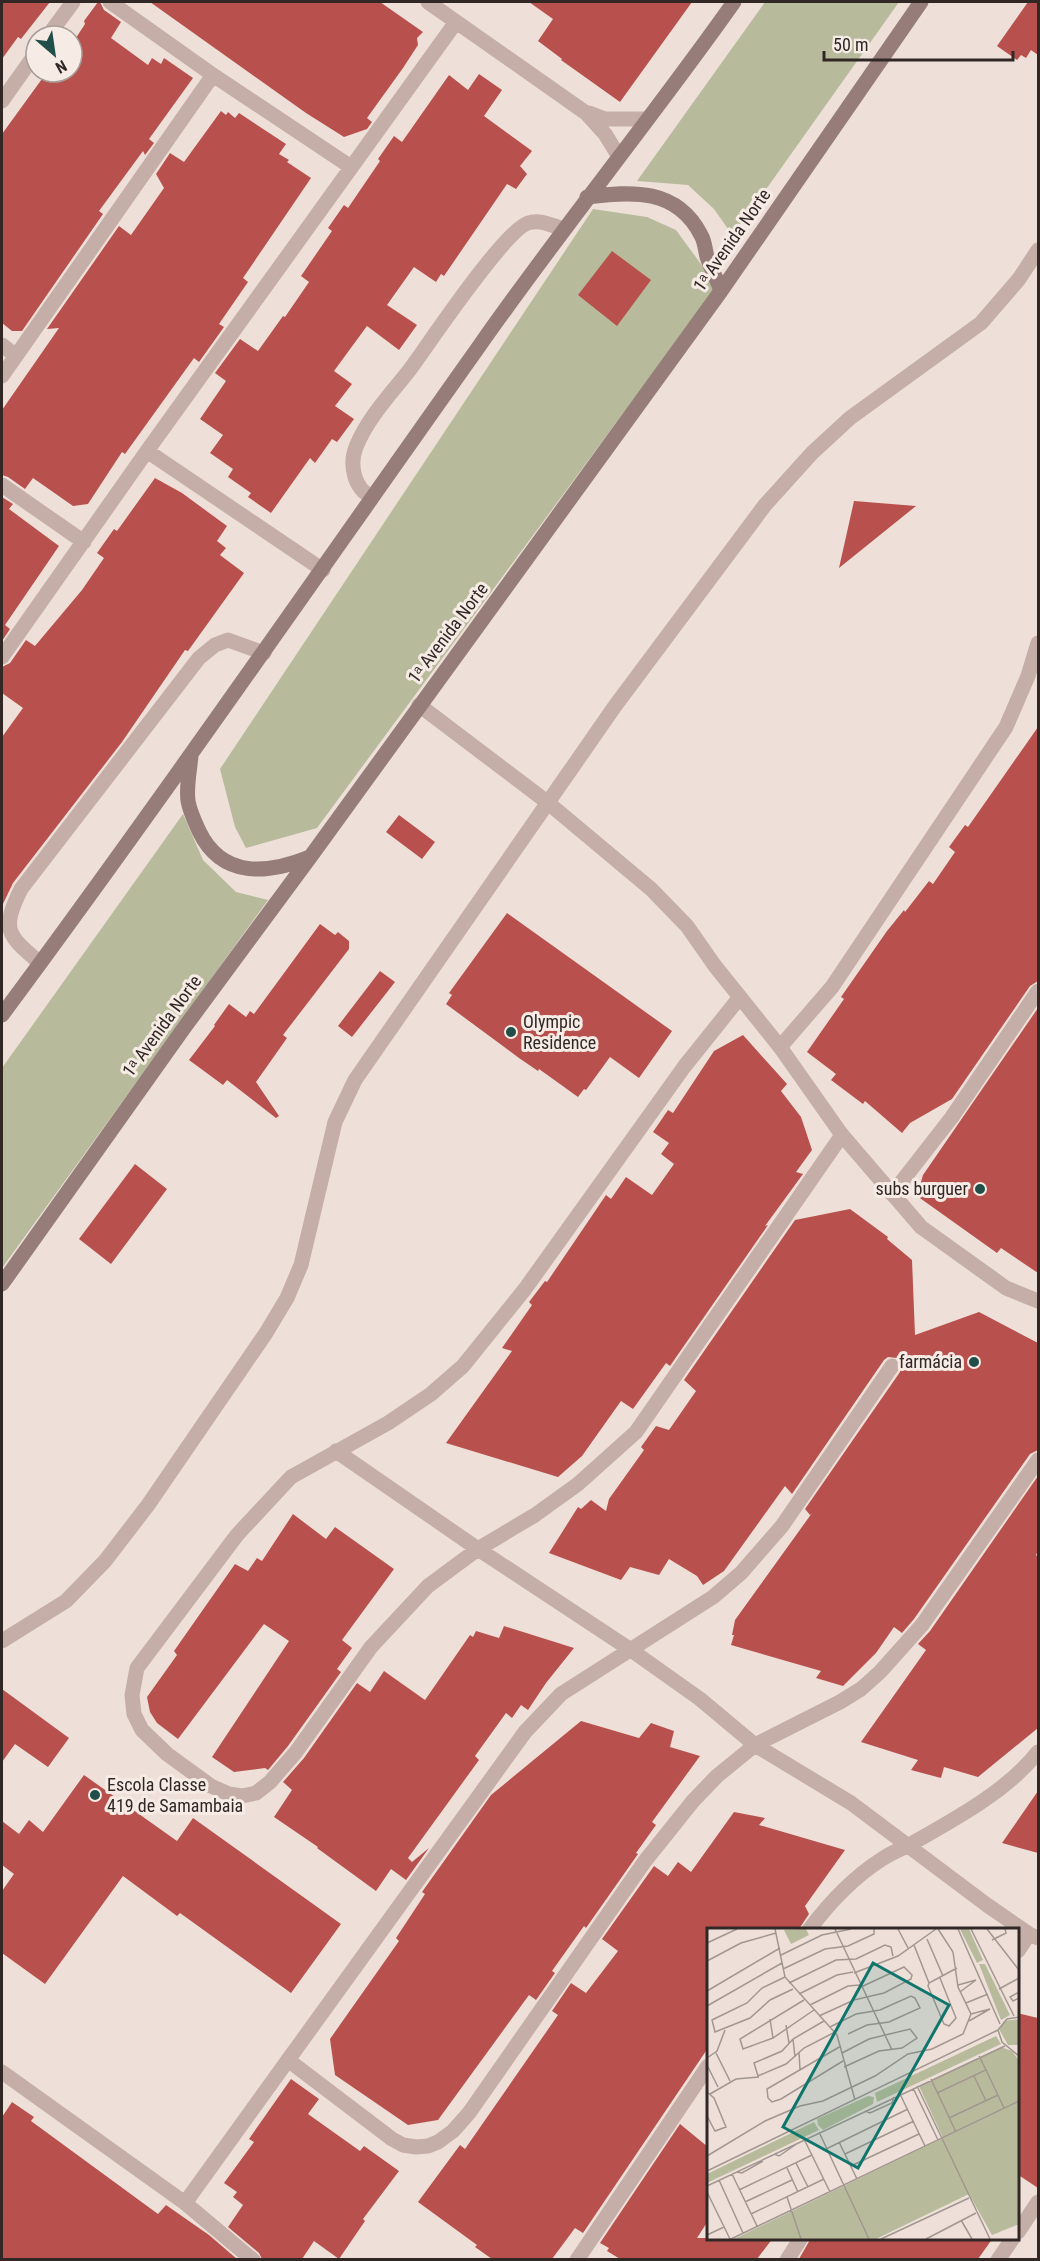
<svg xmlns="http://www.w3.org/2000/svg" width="1040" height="2261" font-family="'Roboto Condensed',sans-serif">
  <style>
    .green { fill: #b7bb9b }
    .building { fill: #b8514d }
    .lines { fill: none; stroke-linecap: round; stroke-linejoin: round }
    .minor { stroke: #c4aea7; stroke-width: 15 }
    .tertiary { stroke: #c4aea7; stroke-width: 15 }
    .secondary { stroke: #977d79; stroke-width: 15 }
    .poi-dot { fill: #214e48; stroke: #f6ebe5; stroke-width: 2 }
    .labels { text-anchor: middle; stroke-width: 6; stroke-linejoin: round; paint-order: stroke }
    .street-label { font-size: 18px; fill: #312826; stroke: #f6ebe5 }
    .poi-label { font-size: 18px; fill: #312826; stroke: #f6ebe5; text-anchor: start }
    .inset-road { fill: none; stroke: #a29691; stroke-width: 1.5 }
    .view { fill: #0f766e; fill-opacity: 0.15; stroke: #0f766e; stroke-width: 3 }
    .inset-edge { fill: none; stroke: #312826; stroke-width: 3 }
  </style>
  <rect width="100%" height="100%" fill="#eee0d9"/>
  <path class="green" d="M765,2H899L733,236L714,209L688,185L637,181Z
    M593,209L647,217L676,230L717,286L317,828L246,848L235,827L220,769Z
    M183,814L203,860L236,892L268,900L2,1268V1068Z"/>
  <path class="building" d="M2,2H50L21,39L18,37L2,59Z
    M98,2H100L104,10L121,22L111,38L148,65L152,58L161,64L164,58L193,78L149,139L154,143L145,155L143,151L99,211L103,214L22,331H12L2,323V134L47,72H72V44L85,24L84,21Z
    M150,2H380L423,32L417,38L418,45L403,68L367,118L372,122L367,129L344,137L306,113Z
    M529,2H692L620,102L561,60L562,59L538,41L553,19Z
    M1028,2H1038V55L1031,50L1026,58L1021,55L1017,60L997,46Z
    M479,74L502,90L484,116L532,151L520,166L527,174L516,189L507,184L444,276L441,274L436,282L414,267L387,305L417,325L399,350L367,326L334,371L352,384L335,406L354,419L337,442L332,439L315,463L310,458L271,513L248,497L251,493L228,477L233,469L210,453L223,435L200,419L226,381L215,373L240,339L258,351L283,316L285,317L309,282L301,276L332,231L328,228L344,205L348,208L380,161L378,159L394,136L402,142L449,75L468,90Z
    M221,111L226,115L228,112L235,118L239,113L286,144L279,154L289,160L287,162L311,178L243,278L248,282L219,324L224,327L199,362L194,358L125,454L122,452L88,504L73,506L33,478L25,489L8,477L2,475V410L59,328L47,329L119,226L131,235L164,188L156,174L170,153L184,162Z
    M612,251L651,280L617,326L578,295Z
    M155,478L182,493L227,526L217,541L226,548L220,555L244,573L188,651L185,650L122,742L13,883L2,906V737L23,708L2,693V667L10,663L26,640L35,646L82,590L104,558L97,553L114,529L117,531Z
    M2,497L13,504L9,509L59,546L5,625L10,629L2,641Z
    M854,501L916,506L839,568Z
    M1038,727V981L1030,986L952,1099L910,1123L902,1133L865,1101L863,1104L831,1080L836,1074L807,1052L844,999L841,997L887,931L904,910L905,912L929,881L933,884L955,852L949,847L965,825L968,827Z
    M399,815L435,842L422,859L386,832Z
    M507,913L672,1031L639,1078L610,1057L586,1090L584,1089L578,1097L539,1069L538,1071L519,1058L446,1004L452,995L449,993Z
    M320,924L335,935L338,932L349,941V949L283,1035L287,1038L256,1082L279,1116L276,1118L227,1080L223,1085L189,1060L215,1026L214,1025L229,1004L246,1017L250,1011L254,1014Z
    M380,971L395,982L352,1037L338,1026Z
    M1038,1008V1273L1001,1248L997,1253L917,1196L923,1175Z
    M743,1035L787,1084L781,1091L801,1117L812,1150L796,1172L803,1174L765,1226L768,1225L670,1366L666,1363L633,1409L621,1401L582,1456L558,1477L446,1443L512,1351L502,1348L532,1305L529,1302L545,1281L547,1282L606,1195L611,1199L626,1177L652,1195L674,1164L661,1154L669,1143L653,1132L668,1110L673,1113L714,1051Z
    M135,1164L167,1189L111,1264L79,1239Z
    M850,1209L888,1237L887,1239L912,1260L915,1335L979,1312L1038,1343V1450L1030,1454L914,1619L902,1633L894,1627L876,1653L843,1686L816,1678L821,1671L731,1645L734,1635H732L735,1620L812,1513L810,1515L805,1509L900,1372L901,1362L897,1358L888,1357L884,1360L792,1494L785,1486L724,1571L703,1585L697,1576L669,1559L659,1575L630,1567L621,1580L549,1553L578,1507L581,1509L591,1500L606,1511L609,1499L644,1450L641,1447L656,1426L669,1430L696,1391L684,1380L795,1220Z
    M1038,1476V1551L1036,1555L1038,1557V1728L978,1777L944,1767L941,1778L911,1770L918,1760L861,1742L926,1650L918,1644L930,1631Z
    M293,1514L326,1539L335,1527L394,1569L342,1640L352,1648L337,1669L341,1672L288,1746L268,1770L265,1768L234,1772L212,1757L289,1641L264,1624L178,1739L157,1723L150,1712L147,1697L177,1655L174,1651L235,1564L248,1571L257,1558L262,1561Z
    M504,1626L574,1648L546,1683L528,1710L521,1705L512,1718L506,1713L475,1756L479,1760L408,1858L412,1862L429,1848L406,1880L391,1869L376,1891L317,1848L318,1847L274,1817L292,1790L283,1782L304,1758L357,1683L370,1692L384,1671L425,1700L470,1635L473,1637L476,1631L499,1638Z
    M2,1689L69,1738L48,1767L15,1744L2,1762Z
    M581,1721L639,1738L651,1723L674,1731L670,1747L700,1756L652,1822L656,1825L636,1853L638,1854L586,1928L584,1926L552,1971L555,1973L536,2000L529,1995L438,2120L408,2125L335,2075L330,2039L399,1941L396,1938L425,1894L422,1892L491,1795Z
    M84,1775L177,1841L193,1818L341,1924L291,1993L180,1913L177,1916L123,1876L45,1984L2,1953V1891L14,1874L2,1865V1821L19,1834L29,1820L43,1832Z
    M1038,1791V1853L1002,1843Z
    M734,1812L765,1818L759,1825L845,1850L805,1906L809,1914L799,1929H708V2048L583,2233L575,2228L552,2259H492L475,2247L477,2245L418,2202L460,2145L465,2149L558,2015L552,2011L571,1983L586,1993L618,1951L602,1939L654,1866L668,1876L678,1862L691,1872Z
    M1017,2013L1038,2018V2188L1017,2174Z
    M291,2079L319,2099L308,2114L360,2151L364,2146L399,2171L363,2219L365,2221L339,2259L314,2241L302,2259H262L259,2253L228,2227L243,2205L233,2197L237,2192L224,2183L254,2142L249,2139Z
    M12,2102L34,2117L31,2121L158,2214L166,2205L209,2235L237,2259H2V2117Z
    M680,2124L708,2147V2221L697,2238H773L757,2259H620L607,2251L609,2248L600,2243Z
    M811,2238H993L978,2259H799Z"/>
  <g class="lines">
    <path class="minor" d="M110,2L213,75L351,167
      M428,2L586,113L605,134L618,155
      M48,36L73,2
      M2,101L36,53
      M589,113L605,119H646
      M2,345L16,356
      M2,376L213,75
      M147,451L323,570
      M2,485L84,542
      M372,497C354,489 349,465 356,447C368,417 392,393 411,368C430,342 504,231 528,223C540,219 551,225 563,229
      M2,657L147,451L456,22
      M40,963C7,935 1,930 21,889L199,658L215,645L228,640L264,653
      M740,997L684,1067L525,1289L463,1366L431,1394L388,1423L291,1477L237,1535L137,1668L132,1695L134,1714L142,1730L167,1754L211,1786L229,1794L242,1796L256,1793L270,1782L296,1752L371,1647L428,1586L478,1549L535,1515L578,1484L636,1432L842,1135
      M780,1047L832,987L1006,727L1028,676L1038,643
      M892,1194L952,1117L1038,991
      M892,1366L782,1526L741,1573L713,1597L561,1694L525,1732L288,2060L392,2139L403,2145L416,2147L428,2146L438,2142L453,2131L469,2113L645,1861L693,1801L717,1776L755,1745L840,1702L861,1689L880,1672L922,1625L1038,1460
      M336,1451L478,1549L631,1650L700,1699L755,1745L851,1803L987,1905L1029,1934L1038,1938
      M2,1641L66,1601L105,1561L148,1505L266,1333L287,1298L301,1265L335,1122L355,1080L615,706L765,505L812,453L850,418L981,323L1019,279L1038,250
      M809,1930C829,1903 854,1877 882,1859C891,1853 901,1849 911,1844C955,1819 1006,1792 1038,1752
      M1018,1951L1029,1934
      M2,2072L185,2203L253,2260
      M185,2203L288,2060
      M1018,2232L1038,2202
      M577,2260L708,2066
      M787,2260L801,2238
      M998,2260L1013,2238"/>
    <path class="tertiary" d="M419,705L547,802L651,889L687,926L715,966L780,1047L842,1135L921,1227L1006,1288L1038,1301"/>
    <path class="secondary" d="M587,197C632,191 677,188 701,235C705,242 705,249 707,257C711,269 717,279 721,291
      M191,755C190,770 186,786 188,801C190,812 195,822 199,831C222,879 268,874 310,857
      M2,1015C165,795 321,569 480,345C562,228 652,118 734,2
      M2,1284L184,1028L311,856L721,291L921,2"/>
  </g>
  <g class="poi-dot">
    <circle cx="511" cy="1032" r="6"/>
    <circle cx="980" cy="1189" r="6"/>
    <circle cx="974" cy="1362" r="6"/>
    <circle cx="95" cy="1795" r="6"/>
  </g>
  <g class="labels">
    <g class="street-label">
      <text transform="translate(732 240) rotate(-55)" y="6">1ᵃ Avenida Norte</text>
      <text transform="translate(448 633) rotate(-53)" y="6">1ᵃ Avenida Norte</text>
      <text transform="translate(162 1026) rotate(-54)" y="6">1ᵃ Avenida Norte</text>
    </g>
    <g class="poi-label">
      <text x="523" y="1028">Olympic<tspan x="523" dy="21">Residence</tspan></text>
      <text x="968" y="1195" text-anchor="end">subs burguer</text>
      <text x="962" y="1368" text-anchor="end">farmácia</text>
      <text x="107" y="1791">Escola Classe<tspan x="107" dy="21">419 de Samambaia</tspan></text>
    </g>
  </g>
  <g transform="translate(707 1928)">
    <rect width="312" height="312" fill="#eee0d9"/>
    <path d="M99,1L102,7L84,16L77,2ZM253,1H262L276,32L270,35ZM272,36H278L303,87L294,92ZM312,91V117H301L292,101L297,93ZM289,108L294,116L170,174L168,165ZM294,119L305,123L312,133V296L285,307L262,266L169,311H27L236,210L212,158ZM161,168L167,169L166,176L116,202L111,197L110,191ZM107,194L112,202L0,255V246Z" fill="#b7bb9b"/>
    <path class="inset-road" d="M68,1L78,49L130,107L148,172M128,1L185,122M191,1L201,20M251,1L293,96M264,1L307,88M280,1L312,42M220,11L236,48M285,12L299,5L298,1M0,15L30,1M207,17L222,55M74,27L115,7L144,1M0,33L34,15L69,5M76,41L118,21L141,18L167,6V1M147,45L191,28L229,1M78,49L55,60L40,75L5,92L8,104L43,90L63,72L86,61M233,50L249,90L242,98L237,96L221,58L222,55L250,40M82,55L129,32L149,31L178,17L184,19L186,28M251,57L269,52L253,64M292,61L312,50M0,63L73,20M312,64L303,69L306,73L312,70M92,66L130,47L146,44M97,72L33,111L36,121L66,110L107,82M259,75L281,66M103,77L141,58L153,57M0,78L75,35M112,88L147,72L177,65L204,51L205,47L197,39L154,59M312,89L300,91L291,102L295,114L312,128M63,91L66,110M117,93L86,111L75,123L47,135L51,148L79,136L97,120L128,104M262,93L283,81L264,86M79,97L82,115M123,99L149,86L173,82L204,68L208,70L213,80L182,94L160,97L141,106M86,111L88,129M134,118L60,161L61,170L65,174L74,171L136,133M92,124L93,142M9,125L23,153M135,125L162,111L203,101L210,110L195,120L172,123L137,139M0,130L10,123L18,102M0,137L11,159M279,142L297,180M267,148L279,173M224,151L249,204M210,158L283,311M206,160L231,212M0,164L7,170L19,199L8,203L0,188M230,165L279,142L272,128M3,166L29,151L52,149M193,166L218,218M158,183L163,185L185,175L187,169M242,190L291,167M112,204L162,311M97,211L123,264M132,214L150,251M119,221L201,181M67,226L72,228L91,215M138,226L207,193M0,228L58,193L93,178L116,173L168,148L201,126L225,121L256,106L264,86L251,59L246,24L231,1M89,235L101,259M144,238L212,206M80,240L91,264M0,243L291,102M30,244L35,245L56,233M25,246L50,298M12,252L36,305M0,258L298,118M32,262L105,227M0,264L23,311M80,269L94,311M38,274L85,252M44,286L117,251M254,292L265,311M0,307L17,299M24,311L312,173M174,311L262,270M219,311L269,285"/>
    <path class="view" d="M166,35L242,77L151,240L76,199Z"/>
    <rect width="312" height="312" class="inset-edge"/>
  </g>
  <rect width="1040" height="2261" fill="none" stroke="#312826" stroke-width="6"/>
  <g transform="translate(54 54) rotate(151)"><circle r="28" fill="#f6ebe5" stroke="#a79d99" stroke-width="1.5"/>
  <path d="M0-4.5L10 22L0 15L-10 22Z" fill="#214e48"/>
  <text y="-9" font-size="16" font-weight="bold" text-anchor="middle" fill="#312826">N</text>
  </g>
  <path d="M824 51v9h189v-9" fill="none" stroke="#312826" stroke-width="3"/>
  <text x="833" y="51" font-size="18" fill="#312826" stroke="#f6ebe5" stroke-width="4.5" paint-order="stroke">50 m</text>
</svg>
